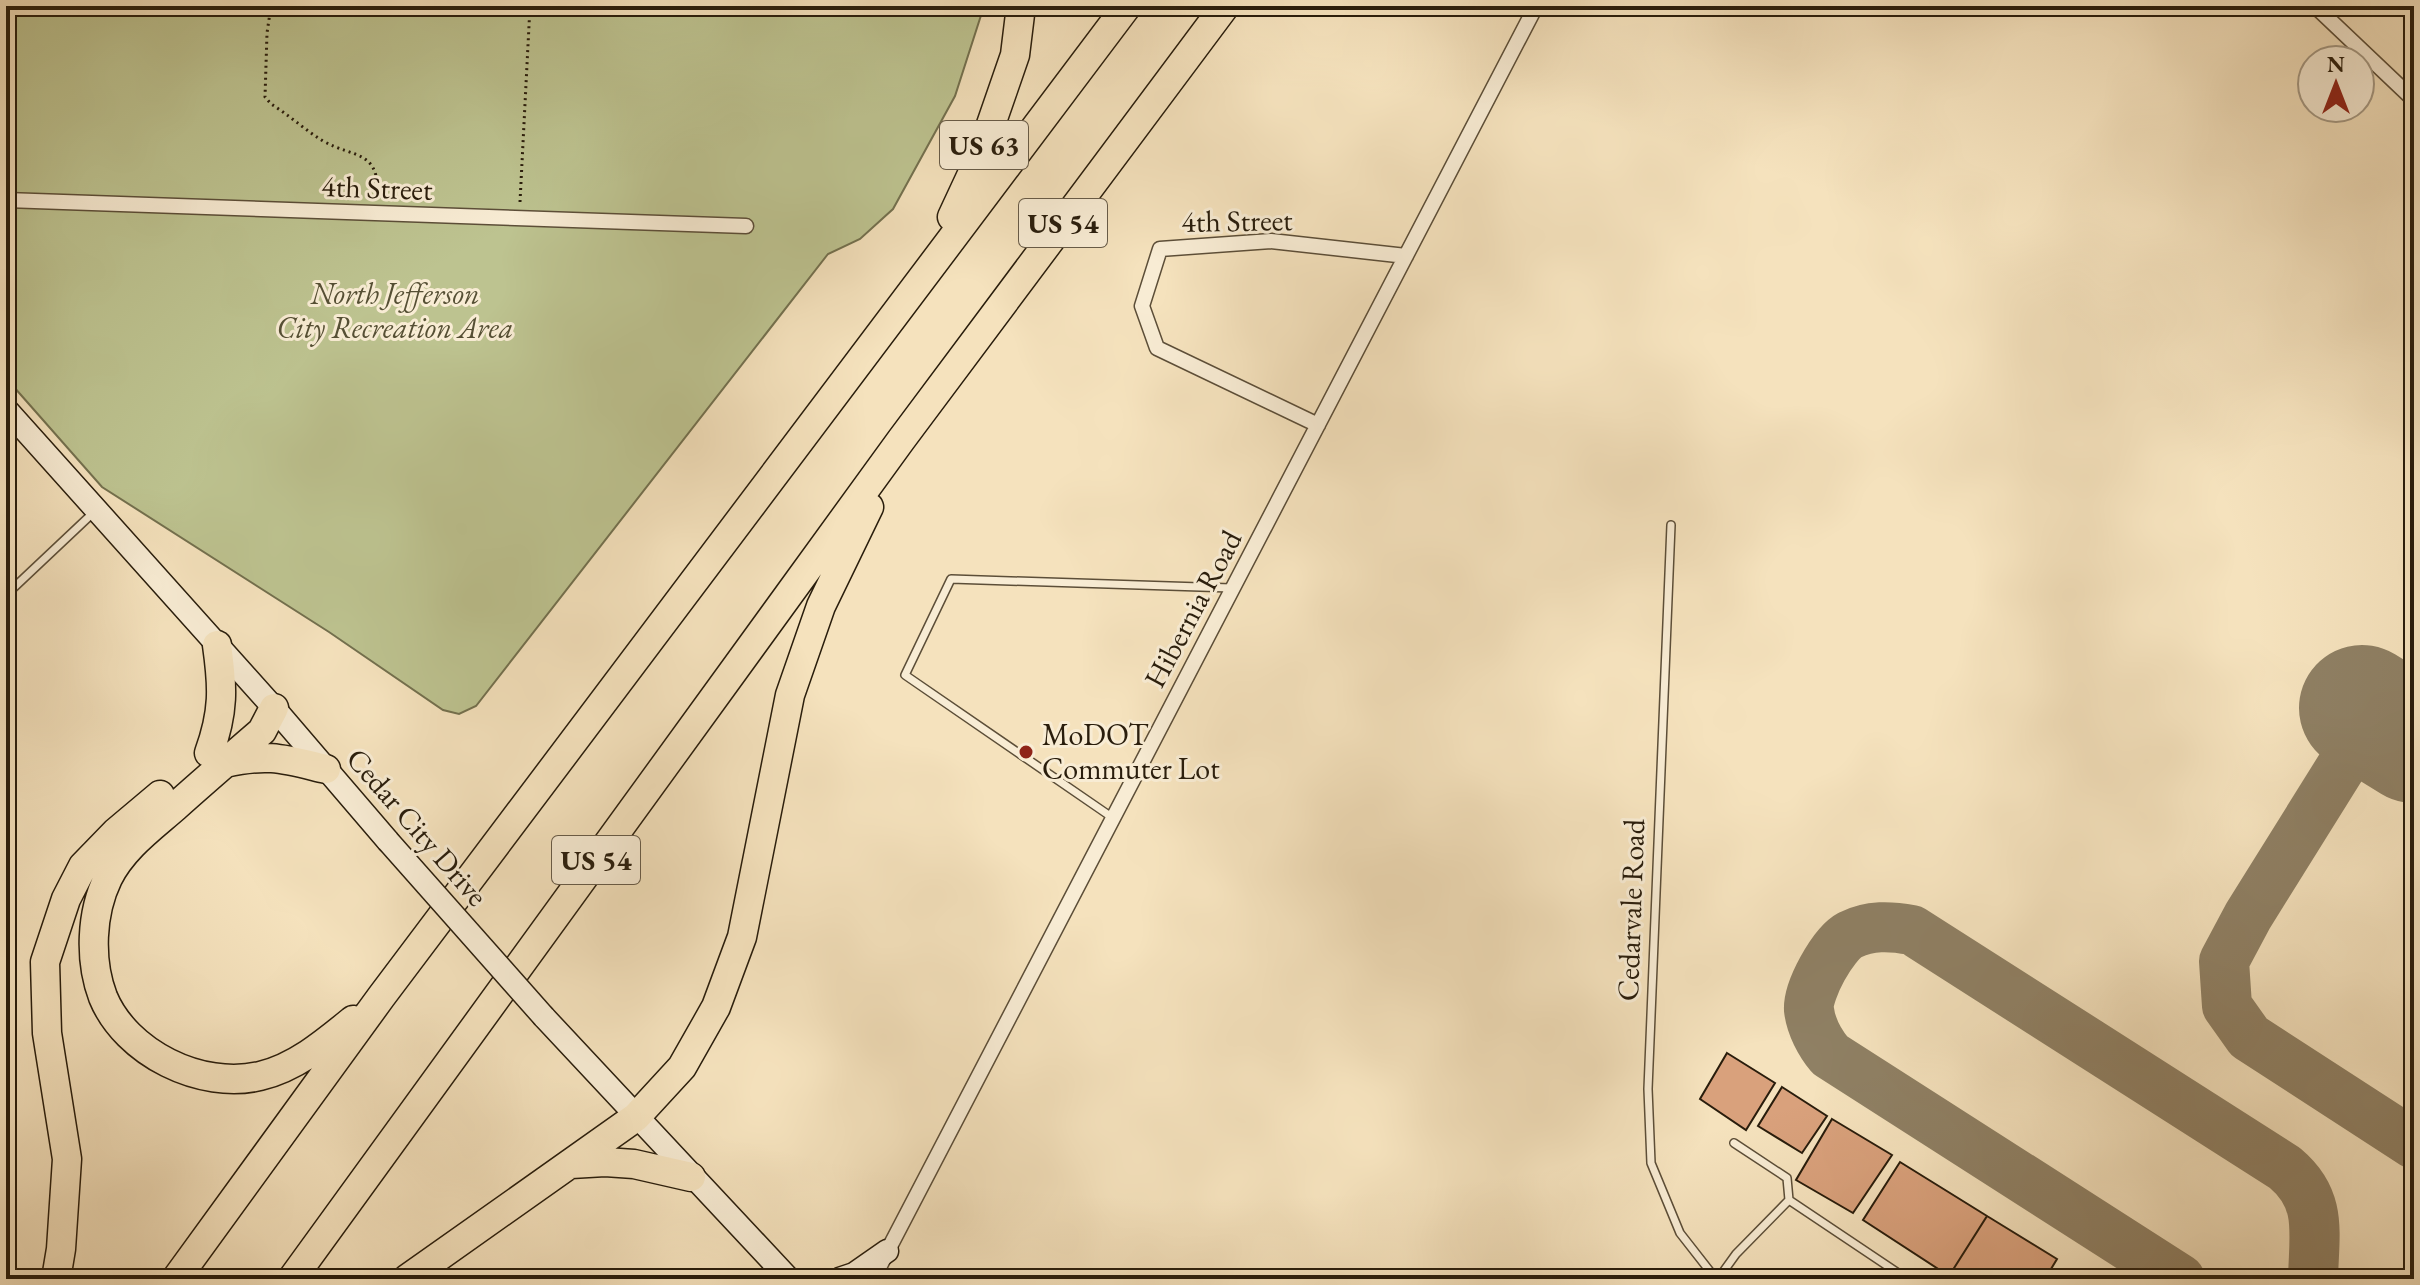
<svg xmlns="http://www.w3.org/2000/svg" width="2420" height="1285" font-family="'EB Garamond',serif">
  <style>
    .green { fill: #bdc390; stroke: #73704e; stroke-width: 2 }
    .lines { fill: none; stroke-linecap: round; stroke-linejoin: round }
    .taxiway { stroke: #8f8064; stroke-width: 50 }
    .runway { stroke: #8f8064; stroke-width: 126 }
    .building { fill: #d9a17c; stroke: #291d0c; stroke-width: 2 }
    .lane-casing { stroke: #5c4e38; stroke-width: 10 }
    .street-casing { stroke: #5c4e38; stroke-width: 17 }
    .secondary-casing { stroke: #291d0c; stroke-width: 25 }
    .highway-casing { stroke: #291d0c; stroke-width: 31 }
    .path { stroke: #291d0c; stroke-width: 3; stroke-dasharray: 2 4; stroke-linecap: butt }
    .lane { stroke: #f8ecd4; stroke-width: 7 }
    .street { stroke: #f8ecd4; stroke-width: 14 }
    .secondary { stroke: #f8ecd4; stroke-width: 22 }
    .highway { stroke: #f5e2bd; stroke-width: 28 }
    .secondary-bridge-casing { stroke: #291d0c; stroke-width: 25; stroke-linecap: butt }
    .secondary-bridge { stroke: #f8ecd4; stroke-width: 22 }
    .poi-dot { fill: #8f2418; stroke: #f8ecd4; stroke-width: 3 }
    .labels { text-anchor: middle; stroke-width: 6; stroke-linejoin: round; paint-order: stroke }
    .shield { fill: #f8ecd4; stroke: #675b48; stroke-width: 2 }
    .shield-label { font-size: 28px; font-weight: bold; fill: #291d0c }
    .street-label { font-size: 30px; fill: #291d0c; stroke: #f8ecd4 }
    .park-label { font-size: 30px; font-style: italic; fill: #554f34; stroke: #f8ecd4 }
    .poi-label { font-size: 30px; fill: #291d0c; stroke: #f8ecd4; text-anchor: start }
  </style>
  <rect width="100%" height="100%" fill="#f5e2bd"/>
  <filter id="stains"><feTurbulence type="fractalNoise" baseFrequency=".0025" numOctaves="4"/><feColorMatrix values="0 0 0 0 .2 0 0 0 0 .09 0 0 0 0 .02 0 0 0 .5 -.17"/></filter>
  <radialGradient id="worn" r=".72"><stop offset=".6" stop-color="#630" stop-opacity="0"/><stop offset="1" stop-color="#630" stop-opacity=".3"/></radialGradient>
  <path class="green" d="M6,6H984L955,96L893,209L860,239L828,254L476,706L459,714L443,710L329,632L102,487L6,378Z"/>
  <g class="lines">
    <path class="taxiway" d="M2374,714L2248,916L2224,961L2227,1006L2249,1037L2414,1144
      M2180,1279L1830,1055C1820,1043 1811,1026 1809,1010C1807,991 1833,944 1850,935C1870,925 1890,926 1912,930L2285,1168C2323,1200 2314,1233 2313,1279"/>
    <path class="runway" d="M2362,708L2414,740"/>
  </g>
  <path class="building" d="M1727,1053L1775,1083L1746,1130L1700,1099Z
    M1782,1087L1827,1116L1802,1153L1758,1126Z
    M1832,1119L1892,1155L1853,1213L1796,1180Z
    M1900,1162L1987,1216L1949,1276L1863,1220Z
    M1987,1216L2057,1259L2045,1279H1953L1949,1276Z"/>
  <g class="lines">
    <g class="lane-casing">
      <path id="lane" d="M1671,525L1648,1089L1651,1163L1680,1233L1716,1279
        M6,595L94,512
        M1113,818L905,675L951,579L1231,588
        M1734,1143L1787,1178L1789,1200L1907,1279
        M1718,1279L1736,1254L1789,1200"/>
    </g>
    <g class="street-casing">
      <path id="street" d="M2315,6L2414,100
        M6,200L746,226
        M1318,425L1157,348L1142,306L1160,249L1271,241L1406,256
        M873,1279L1536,6"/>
    </g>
    <g class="secondary-casing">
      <path id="secondary" d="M6,409L274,708L388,841
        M544,1017L789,1279
        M839,1279L854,1274L887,1251"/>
    </g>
    <g class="highway-casing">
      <path id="highway" d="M952,217L979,159L1015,55L1021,6
        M274,708L262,731C233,756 204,781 175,807C151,828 123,848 108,878C91,913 89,960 103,997C126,1053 201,1090 260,1076C295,1068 325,1043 353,1020
        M209,753C224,712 223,687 217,645
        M225,763C269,753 284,759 326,769
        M571,1164L605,1162L634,1164L691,1177
        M56,1279L61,1249L67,1159L47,1033L45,962L66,899L83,866L116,832L160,795
        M176,1279L381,997L1127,6
        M292,1279L901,440L1225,6
        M407,1279L636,1117L682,1067L716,1007L742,937L790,695L821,606L869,507"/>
    </g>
    <path class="path" d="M271,6L267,33L265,97L271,104C289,115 305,130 323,141C356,159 379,149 378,198
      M520,202L530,6"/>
    <use href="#lane" class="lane"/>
    <use href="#street" class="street"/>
    <use href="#secondary" class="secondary"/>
    <use href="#highway" class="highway"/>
    <g class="secondary-bridge-casing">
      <path id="secondary-bridge" d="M388,841L544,1017"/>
    </g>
    <use href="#secondary-bridge" class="secondary-bridge"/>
  </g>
  <circle class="poi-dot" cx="1026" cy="752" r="8"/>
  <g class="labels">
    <g class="shield">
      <rect x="940" y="121" width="88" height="48" rx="6"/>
      <rect x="1019" y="199" width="88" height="48" rx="6"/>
      <rect x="552" y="836" width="88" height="48" rx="6"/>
    </g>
    <g class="shield-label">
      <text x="984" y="155">US 63</text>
      <text x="1063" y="233">US 54</text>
      <text x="596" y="870">US 54</text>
    </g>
    <g class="street-label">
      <text transform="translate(377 188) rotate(2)" y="10">4th Street</text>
      <text transform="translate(1237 221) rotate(-1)" y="10">4th Street</text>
      <text transform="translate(1193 609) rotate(-62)" y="10">Hibernia Road</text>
      <text transform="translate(417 827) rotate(49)" y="10">Cedar City Drive</text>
      <text transform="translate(1631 910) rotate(-88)" y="10">Cedarvale Road</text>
    </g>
    <g class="park-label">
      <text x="395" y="304">North Jefferson<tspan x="395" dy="34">City Recreation Area</tspan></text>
    </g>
    <g class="poi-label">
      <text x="1042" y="745">MoDOT<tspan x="1042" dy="34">Commuter Lot</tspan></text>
    </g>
  </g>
  <rect width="2420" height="1285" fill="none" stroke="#f5e2bd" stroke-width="32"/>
  <rect x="8" y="8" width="2404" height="1269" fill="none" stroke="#291d0c" stroke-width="4"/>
  <rect x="16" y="16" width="2388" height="1253" fill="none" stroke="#291d0c" stroke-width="2"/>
  <g transform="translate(2336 84)"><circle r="38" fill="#f8ecd4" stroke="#a59984" stroke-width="2"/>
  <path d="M0-6L14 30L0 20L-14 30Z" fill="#8f2418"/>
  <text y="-12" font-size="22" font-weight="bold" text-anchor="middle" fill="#291d0c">N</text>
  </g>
  <rect width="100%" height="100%" filter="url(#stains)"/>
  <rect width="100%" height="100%" fill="url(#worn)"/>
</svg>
